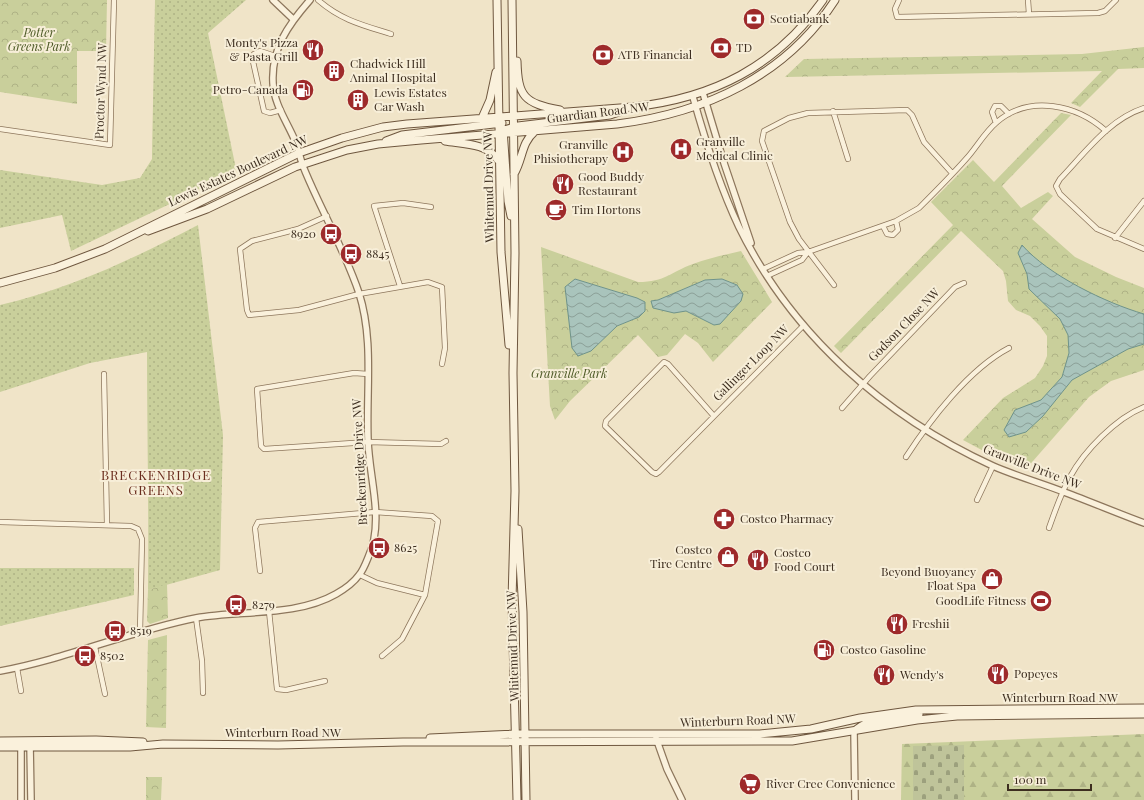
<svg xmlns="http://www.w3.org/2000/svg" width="1144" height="800" font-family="'Playfair Display',serif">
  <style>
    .grass { fill: url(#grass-dots) }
    .forest { fill: url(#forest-firs) }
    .cemetery { fill: url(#cemetery-stones) }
    .park { fill: url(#park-crowns); fill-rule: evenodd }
    .water { fill: url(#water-waves); stroke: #6f938a }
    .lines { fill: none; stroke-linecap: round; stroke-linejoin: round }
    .minor-casing { stroke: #8d765c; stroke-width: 6 }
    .tertiary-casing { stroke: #8d765c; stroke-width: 8 }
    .secondary-casing { stroke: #6f573f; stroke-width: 9 }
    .minor { stroke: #faf1dc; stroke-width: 4.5 }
    .tertiary { stroke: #faf1dc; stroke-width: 5.5 }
    .secondary { stroke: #faf1dc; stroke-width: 7 }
    .labels { text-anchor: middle; stroke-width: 4; stroke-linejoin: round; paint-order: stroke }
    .poi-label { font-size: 12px; fill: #3d2e20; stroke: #f7eed8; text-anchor: start }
    .park-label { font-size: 12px; font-style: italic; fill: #4d5a26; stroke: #f7eed8 }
    .street-label { font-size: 12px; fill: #3d2e20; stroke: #f7eed8 }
    .neighbourhood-label { font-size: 13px; letter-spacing: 1px; fill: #6b2e1e; stroke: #f7eed8 }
  </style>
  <defs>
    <pattern id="grass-dots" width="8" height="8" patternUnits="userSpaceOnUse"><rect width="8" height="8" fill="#c9cf9b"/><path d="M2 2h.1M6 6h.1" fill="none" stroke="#aeb285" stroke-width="1.8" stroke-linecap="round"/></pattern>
    <pattern id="forest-firs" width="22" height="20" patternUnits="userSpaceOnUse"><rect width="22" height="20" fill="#c9cf9b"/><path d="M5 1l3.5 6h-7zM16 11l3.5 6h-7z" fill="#aeb285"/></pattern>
    <pattern id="cemetery-stones" width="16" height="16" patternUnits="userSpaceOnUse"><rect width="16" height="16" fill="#bfc49a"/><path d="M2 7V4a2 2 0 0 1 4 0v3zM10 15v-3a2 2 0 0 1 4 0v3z" fill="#9ca07d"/></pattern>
    <pattern id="park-crowns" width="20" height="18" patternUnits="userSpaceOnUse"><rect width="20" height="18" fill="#c9cf9b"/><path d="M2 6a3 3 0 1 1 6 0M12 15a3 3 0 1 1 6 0" fill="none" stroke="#aeb285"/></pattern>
    <pattern id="water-waves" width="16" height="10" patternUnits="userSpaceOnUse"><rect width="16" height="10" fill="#a9c4bc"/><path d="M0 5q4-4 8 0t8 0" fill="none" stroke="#8ba098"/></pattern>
  </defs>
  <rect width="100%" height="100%" fill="#f0e4c8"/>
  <path class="grass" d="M155,0H246L208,33L236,169L176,201L71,251L62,215L0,228V170L102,185L140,178L152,159V154Z
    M198,225L223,435L220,570L148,590C149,511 147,432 147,352L90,363L0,392V305C70,289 135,258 198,225Z
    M0,568H134V595L0,626Z"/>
  <path class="forest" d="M1144,734V800H901L902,744Z"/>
  <path class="cemetery" d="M964,745V800H913V746Z"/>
  <path class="park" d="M0,0H107L106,51H77V104L0,92Z
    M1144,47V68L1118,69L1080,107L1071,103L1102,71L785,77L804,59L1082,54Z
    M1061,113L1071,115L1002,186L1021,208L1048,192L1053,196L1032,219L1075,257L1116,277L1144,288V370L1111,381L1089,397L1026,469L991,455L963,440L1003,398L1035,378L1043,366L1047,356V336L1040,326L1030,316L1016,310L1008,301L1006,281L1003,271L961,231L841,353L834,346L953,225L931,202L973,160L994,182Z
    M541,247L638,282C666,282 670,272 693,264C708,258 725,255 741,251L772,302L713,362L698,343L685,334L667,355L658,357L638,335L570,401L555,420L550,406ZM575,279L637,298L639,317L617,326L591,351ZM722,279L737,285L714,325L686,311L651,301L658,300L705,280Z
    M167,584L168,618L150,624L147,621L148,590Z
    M167,635L166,728L146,727L148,640Z
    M146,777H162L161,800H146Z"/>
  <path class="water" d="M1022,245C1048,275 1106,303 1144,314V344L1128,349L1072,380L1043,416L1026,432L1009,437L1004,430L1015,410L1041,400L1062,377L1069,353L1068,335L1060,319L1029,289L1027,274L1018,253Z
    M575,279L637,298L645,302V311L639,317L617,326L591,351L578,356L572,348L565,287Z
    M722,279L737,285L743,294L741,301L720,324L714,325L686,311L674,313L653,308L651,301L658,300L705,280Z"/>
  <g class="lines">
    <g class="minor-casing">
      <path id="minor" d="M318,0C341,20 362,25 391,34
        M899,0L895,9L897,17L1098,13L1105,11L1116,0
        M1028,0L1029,14
        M275,56L260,51L254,54L252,57L264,111L270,113L281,110
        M1144,108C1109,119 1084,154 1060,179L1056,186L1060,194L1097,229L1144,249
        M833,111L848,159
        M996,123L992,112L995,106H1001L1009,114
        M0,129L110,145L114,0
        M327,216L298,229L252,241L240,249L247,310L249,315L299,310L359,294L428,282L442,287L445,348L442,364
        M883,226L887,234L893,235L898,230L896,221
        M1115,238L1144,201
        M763,269L798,253L808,252L896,221L919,208C935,192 951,176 966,159C977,147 984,133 997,122C1030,94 1077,105 1106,131
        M767,276L802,260L808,252
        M834,285L799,239L790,222L762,141L764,131L789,118L808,113L907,110L912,115L924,142L952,173
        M400,286L374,206L403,203L431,207
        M104,374L107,525
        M368,374L354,373L257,389L261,446L264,449L368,442L441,444L446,441
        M842,408L870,376L955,287L964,283
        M713,415L668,364L664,362L606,421L605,426L652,472L656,474L659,472L803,326
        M906,457C930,420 969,369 1009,348
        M977,500L993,466
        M0,522L131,526L138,529L142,539L140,633
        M1049,528C1055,511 1061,493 1070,477C1084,451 1116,418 1144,407
        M260,571L255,528L258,522L375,512L432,516L438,521L425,595L402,639L382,656
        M360,575L377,583L425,595
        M269,611L277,689L286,690L325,681
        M196,618L202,661L203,693
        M95,647L105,694
        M17,668L21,691"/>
    </g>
    <g class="tertiary-casing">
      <path id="tertiary" d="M273,0L293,19
        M703,93L724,163L751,243
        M693,97C705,140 719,185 739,227C792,335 884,416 993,466C1016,476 1041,483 1064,492C1091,502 1117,513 1144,523
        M0,671C66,659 130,631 196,618C240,610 296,617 336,594C343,590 354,582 359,575C364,570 373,546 374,539C380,507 369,473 368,440C366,391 374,340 359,293C345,251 322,212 305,171C301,162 299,152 296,143C288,123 274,105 273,83C271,49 288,25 310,0
        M854,731L855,800
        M656,738L667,769L682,800
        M21,743V800
        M30,744L31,800"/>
    </g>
    <g class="secondary-casing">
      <path id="secondary" d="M497,0L501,252L509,345
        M512,0L515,253L513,373L515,491L512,600L517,800
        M517,61C518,97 524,103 560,110
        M482,118L490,100L496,72
        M503,129L508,201L511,216
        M499,133L504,130L518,126L610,115L625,110
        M386,141L402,135L502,123
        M445,141C463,144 487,143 498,160
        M514,174C523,159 521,143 535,131
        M148,231L207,209L295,167L347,150L378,144L421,140L617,124C705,113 786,76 835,0
        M0,283L55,268L105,249L299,153L342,138L383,127L407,124L633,107C713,98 776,67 823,0
        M518,529L523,612L526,800
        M857,729C871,718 901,717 919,714
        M430,738L516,734H760L811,729L860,718L916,710L1144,708
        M0,741L96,740L143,742
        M0,747H130L163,744L278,745L403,742L792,741L917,720L957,716L1144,714"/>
    </g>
    <use href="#minor" class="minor"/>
    <use href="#tertiary" class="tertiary"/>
    <use href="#secondary" class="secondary"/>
  </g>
  <defs>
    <g id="bank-disc" transform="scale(1.15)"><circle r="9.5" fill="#9e2a2b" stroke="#f7eed8"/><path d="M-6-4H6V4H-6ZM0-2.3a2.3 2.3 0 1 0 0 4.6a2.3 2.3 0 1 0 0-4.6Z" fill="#fff"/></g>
    <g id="restaurant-disc" transform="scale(1.15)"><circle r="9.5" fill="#9e2a2b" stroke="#f7eed8"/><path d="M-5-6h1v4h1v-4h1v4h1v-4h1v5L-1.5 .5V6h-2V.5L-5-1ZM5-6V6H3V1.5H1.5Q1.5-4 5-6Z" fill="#fff"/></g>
    <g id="building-disc" transform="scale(1.15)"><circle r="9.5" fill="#9e2a2b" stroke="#f7eed8"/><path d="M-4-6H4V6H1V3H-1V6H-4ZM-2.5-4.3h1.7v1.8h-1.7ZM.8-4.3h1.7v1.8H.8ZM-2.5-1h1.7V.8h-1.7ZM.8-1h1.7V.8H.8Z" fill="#fff"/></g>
    <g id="fuel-disc" transform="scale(1.15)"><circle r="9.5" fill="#9e2a2b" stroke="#f7eed8"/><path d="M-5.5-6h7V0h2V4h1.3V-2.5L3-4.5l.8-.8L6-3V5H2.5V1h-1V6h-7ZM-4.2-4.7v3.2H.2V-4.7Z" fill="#fff"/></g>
    <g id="hospital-disc" transform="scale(1.15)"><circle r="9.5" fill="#9e2a2b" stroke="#f7eed8"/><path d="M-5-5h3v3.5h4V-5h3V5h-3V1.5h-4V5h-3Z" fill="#fff"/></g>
    <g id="cafe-disc" transform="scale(1.15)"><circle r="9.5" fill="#9e2a2b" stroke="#f7eed8"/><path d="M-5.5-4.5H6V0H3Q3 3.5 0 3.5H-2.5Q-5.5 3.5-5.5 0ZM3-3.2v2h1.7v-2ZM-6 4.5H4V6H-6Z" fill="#fff"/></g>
    <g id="bus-disc" transform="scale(1.15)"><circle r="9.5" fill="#9e2a2b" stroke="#f7eed8"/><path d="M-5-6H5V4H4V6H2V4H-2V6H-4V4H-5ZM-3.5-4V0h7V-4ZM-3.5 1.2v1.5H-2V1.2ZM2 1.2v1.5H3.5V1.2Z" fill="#fff"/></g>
    <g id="pharmacy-disc" transform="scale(1.15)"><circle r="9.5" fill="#9e2a2b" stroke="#f7eed8"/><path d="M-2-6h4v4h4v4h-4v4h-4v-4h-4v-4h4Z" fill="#fff"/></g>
    <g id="shop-disc" transform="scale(1.15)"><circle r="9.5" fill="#9e2a2b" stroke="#f7eed8"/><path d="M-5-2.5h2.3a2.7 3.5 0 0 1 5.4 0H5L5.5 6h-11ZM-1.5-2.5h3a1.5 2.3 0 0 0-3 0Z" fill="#fff"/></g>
    <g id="stadium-disc" transform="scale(1.15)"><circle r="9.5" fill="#9e2a2b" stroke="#f7eed8"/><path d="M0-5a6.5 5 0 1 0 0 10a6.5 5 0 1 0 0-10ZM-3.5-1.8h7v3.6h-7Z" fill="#fff"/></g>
    <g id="supermarket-disc" transform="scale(1.15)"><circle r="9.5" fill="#9e2a2b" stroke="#f7eed8"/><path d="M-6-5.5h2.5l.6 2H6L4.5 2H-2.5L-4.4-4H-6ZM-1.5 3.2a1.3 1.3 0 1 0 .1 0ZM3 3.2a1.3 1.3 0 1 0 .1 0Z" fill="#fff"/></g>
  </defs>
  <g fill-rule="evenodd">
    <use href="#bank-disc" x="754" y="19"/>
    <use href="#bank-disc" x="721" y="48"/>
    <use href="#restaurant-disc" x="313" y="50"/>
    <use href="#bank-disc" x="603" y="55"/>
    <use href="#building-disc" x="334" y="71"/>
    <use href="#fuel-disc" x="303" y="90"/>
    <use href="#building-disc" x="358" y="100"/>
    <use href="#hospital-disc" x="681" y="149"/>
    <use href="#hospital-disc" x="623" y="152"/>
    <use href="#restaurant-disc" x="563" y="184"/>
    <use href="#cafe-disc" x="556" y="210"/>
    <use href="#bus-disc" x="331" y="234"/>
    <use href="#bus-disc" x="351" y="254"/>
    <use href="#pharmacy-disc" x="724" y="519"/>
    <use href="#bus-disc" x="379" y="548"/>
    <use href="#shop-disc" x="728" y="557"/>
    <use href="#restaurant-disc" x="758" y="560"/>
    <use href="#shop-disc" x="992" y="579"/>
    <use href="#stadium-disc" x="1041" y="601"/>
    <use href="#bus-disc" x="236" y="605"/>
    <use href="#restaurant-disc" x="897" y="624"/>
    <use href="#bus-disc" x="115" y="631"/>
    <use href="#fuel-disc" x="824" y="650"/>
    <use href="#bus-disc" x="85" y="656"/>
    <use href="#restaurant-disc" x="998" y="674"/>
    <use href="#restaurant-disc" x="884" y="675"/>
    <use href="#supermarket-disc" x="750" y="784"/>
  </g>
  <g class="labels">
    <g class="poi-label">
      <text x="770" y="23">Scotiabank</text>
      <text x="298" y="47" text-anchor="end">Monty's Pizza<tspan x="298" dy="14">&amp; Pasta Grill</tspan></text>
      <text x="736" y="52">TD</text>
      <text x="618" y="59">ATB Financial</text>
      <text x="350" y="68">Chadwick Hill<tspan x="350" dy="14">Animal Hospital</tspan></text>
      <text x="288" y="94" text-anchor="end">Petro-Canada</text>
      <text x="374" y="97">Lewis Estates<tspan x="374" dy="14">Car Wash</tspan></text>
      <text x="696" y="146">Granville<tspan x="696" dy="14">Medical Clinic</tspan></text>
      <text x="608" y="149" text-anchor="end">Granville<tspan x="608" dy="14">Phisiotherapy</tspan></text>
      <text x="578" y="181">Good Buddy<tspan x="578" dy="14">Restaurant</tspan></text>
      <text x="572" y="214">Tim Hortons</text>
      <text x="316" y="238" text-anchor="end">8920</text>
      <text x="366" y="258">8845</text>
      <text x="740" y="523">Costco Pharmacy</text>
      <text x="394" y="552">8625</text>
      <text x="712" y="554" text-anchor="end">Costco<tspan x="712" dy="14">Tire Centre</tspan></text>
      <text x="774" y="557">Costco<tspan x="774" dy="14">Food Court</tspan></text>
      <text x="976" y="576" text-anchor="end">Beyond Buoyancy<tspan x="976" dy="14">Float Spa</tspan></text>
      <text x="1026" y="605" text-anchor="end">GoodLife Fitness</text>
      <text x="252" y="609">8279</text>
      <text x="912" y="628">Freshii</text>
      <text x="130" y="635">8519</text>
      <text x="840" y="654">Costco Gasoline</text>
      <text x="100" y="660">8502</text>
      <text x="1014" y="678">Popeyes</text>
      <text x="900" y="679">Wendy's</text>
      <text x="766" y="788">River Cree Convenience</text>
    </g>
    <g class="park-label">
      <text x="39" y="37">Potter<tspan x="39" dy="14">Greens Park</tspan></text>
      <text x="569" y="378">Granville Park</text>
    </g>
    <g class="street-label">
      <text transform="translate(101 91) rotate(-88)" y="4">Proctor Wynd NW</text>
      <text transform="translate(598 113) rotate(-7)" y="4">Guardian Road NW</text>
      <text transform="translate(238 171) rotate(-25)" y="4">Lewis Estates Boulevard NW</text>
      <text transform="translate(489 187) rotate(-91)" y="4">Whitemud Drive NW</text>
      <text transform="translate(904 325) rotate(-46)" y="4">Godson Close NW</text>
      <text transform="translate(751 363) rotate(-45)" y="4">Gallinger Loop NW</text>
      <text transform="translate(360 462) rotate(-93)" y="4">Breckenridge Drive NW</text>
      <text transform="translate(1032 467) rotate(21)" y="4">Granville Drive NW</text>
      <text transform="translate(513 646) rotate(-92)" y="4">Whitemud Drive NW</text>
      <text x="1060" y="702">Winterburn Road NW</text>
      <text transform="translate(738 721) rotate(-2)" y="4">Winterburn Road NW</text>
      <text x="283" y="737">Winterburn Road NW</text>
    </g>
    <g class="neighbourhood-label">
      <text x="156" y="480">BRECKENRIDGE<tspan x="156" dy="15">GREENS</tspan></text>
    </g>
  </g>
  <path d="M1008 784v6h83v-6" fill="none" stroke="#3d2e20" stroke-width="2"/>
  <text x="1014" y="784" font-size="12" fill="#3d2e20" stroke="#f7eed8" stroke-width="3" paint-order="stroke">100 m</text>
</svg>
